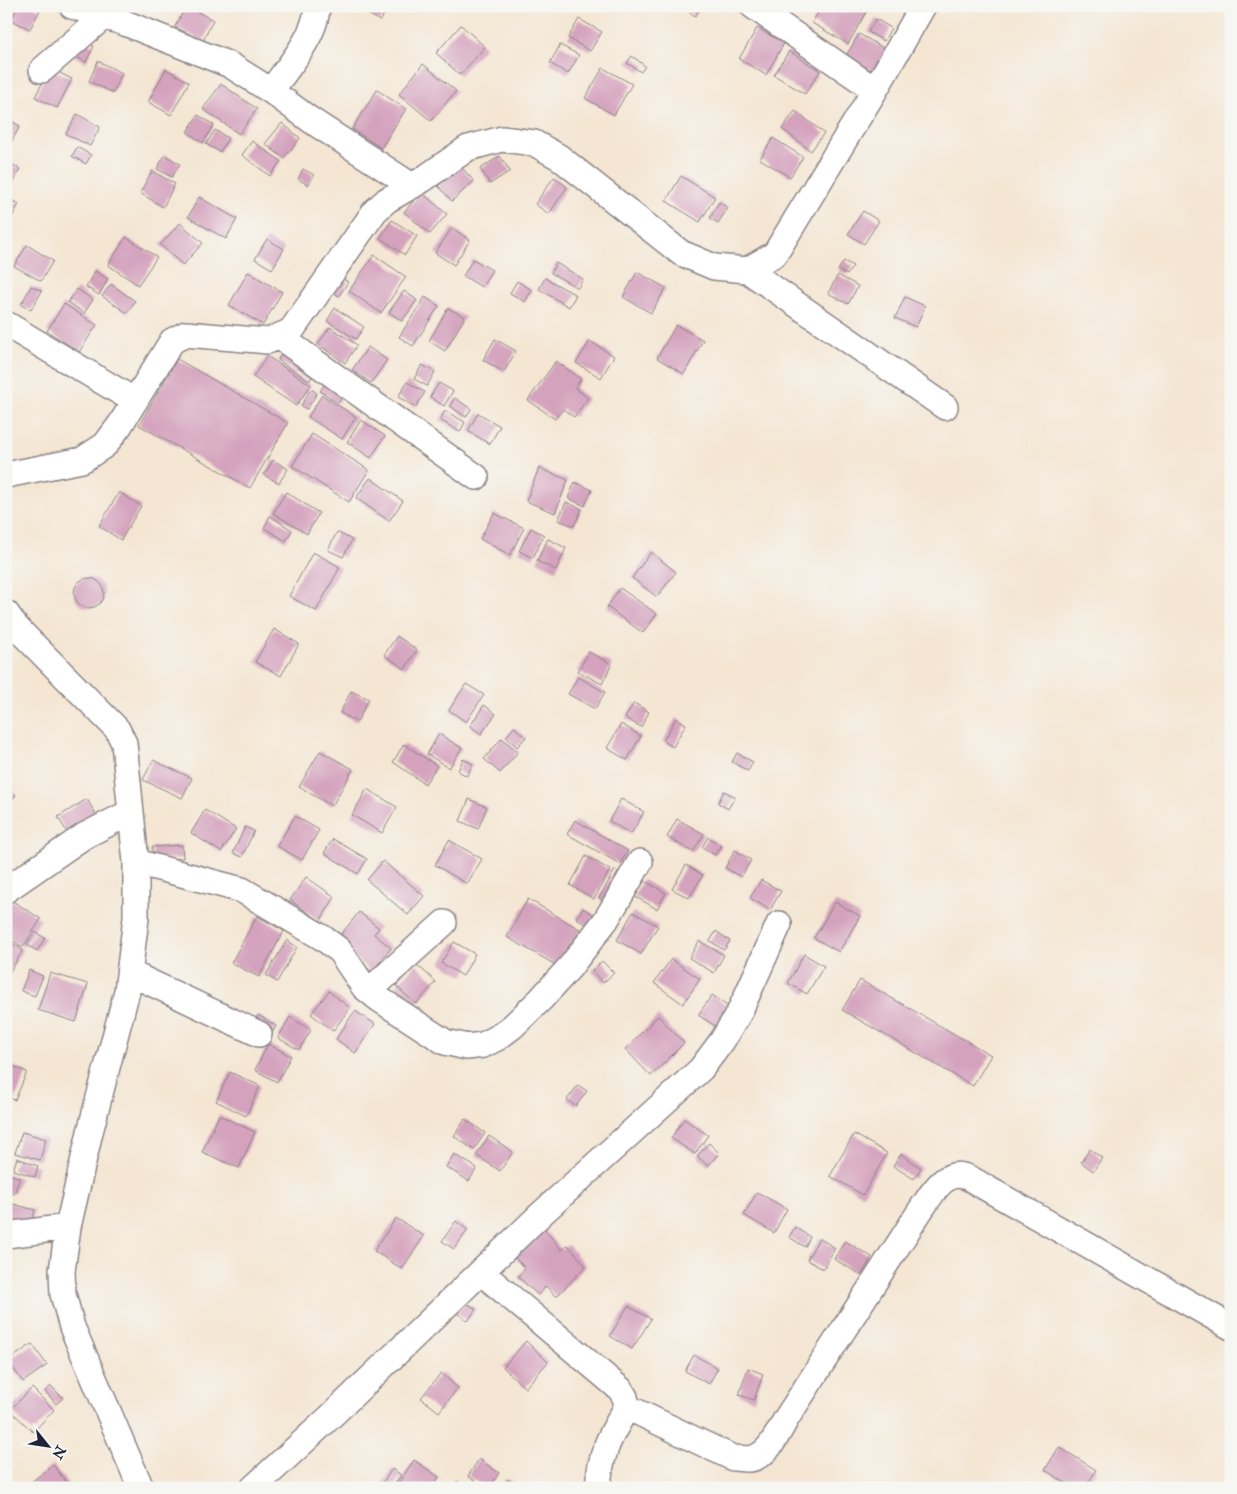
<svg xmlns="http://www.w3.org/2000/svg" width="1237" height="1494" font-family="'IM FELL Double Pica',serif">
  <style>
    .building { fill: #d4a2bd }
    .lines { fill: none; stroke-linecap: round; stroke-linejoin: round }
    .street-casing { stroke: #8b8487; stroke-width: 28 }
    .street { stroke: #fff; stroke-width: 25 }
  </style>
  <rect width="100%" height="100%" fill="#f6f6f2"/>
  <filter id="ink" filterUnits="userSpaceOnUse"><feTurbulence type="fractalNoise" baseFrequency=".02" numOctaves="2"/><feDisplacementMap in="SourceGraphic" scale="10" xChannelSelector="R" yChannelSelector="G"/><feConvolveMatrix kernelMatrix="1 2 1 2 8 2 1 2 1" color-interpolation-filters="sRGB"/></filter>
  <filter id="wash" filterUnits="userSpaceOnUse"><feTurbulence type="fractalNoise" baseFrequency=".0096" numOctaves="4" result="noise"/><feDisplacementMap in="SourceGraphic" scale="20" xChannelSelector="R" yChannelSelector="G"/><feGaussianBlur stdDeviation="1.12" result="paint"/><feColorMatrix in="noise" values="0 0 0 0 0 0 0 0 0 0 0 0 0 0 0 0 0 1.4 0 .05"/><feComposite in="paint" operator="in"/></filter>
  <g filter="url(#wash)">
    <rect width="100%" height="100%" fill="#f4e6d3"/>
    <g id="blocks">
      <path class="building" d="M6,6H14L6,23Z
        M18,6H33L40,10L30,29L11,20Z
        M186,6L213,20L203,41L175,27Z
        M355,6H389L380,21Z
        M682,6H702L695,16Z
        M822,6H863L868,9L848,44L812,23Z
        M579,19L602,32L590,51L568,38Z
        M876,19L891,28L884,41L868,32Z
        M461,25L485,47L460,75L436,53Z
        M757,28L784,43L766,75L739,59Z
        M859,34L887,50L874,72L846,56Z
        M80,38L94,46L86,62L71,54Z
        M560,45L579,55L568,74L550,63Z
        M789,51L820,71L805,94L774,75Z
        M632,56L645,66L641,72L627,63Z
        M98,61L122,73L113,93L89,81Z
        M423,64L456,91L431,121L399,94Z
        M50,68L72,79L57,108L35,97Z
        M603,68L632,84L614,115L585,98Z
        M166,69L189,82L171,115L148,102Z
        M221,84L257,109L239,134L203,109Z
        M377,90L406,109L381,148L352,129Z
        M795,111L824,133L811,151L782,129Z
        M77,114L100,127L90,146L66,134Z
        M198,115L214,125L203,143L187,132Z
        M6,118L20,126L9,146L6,144Z
        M282,123L300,138L284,158L265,144Z
        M215,130L228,138L220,152L206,144Z
        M773,138L803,157L790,177L760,159Z
        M252,141L281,161L270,176L242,155Z
        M77,147L91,155L86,164L72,156Z
        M165,155L180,164L172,177L157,169Z
        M500,156L510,171L490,184L480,169Z
        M6,161L20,169L13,183L6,180Z
        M460,166L474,181L452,201L438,186Z
        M303,169L314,175L308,185L298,179Z
        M152,171L175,184L163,207L140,193Z
        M681,176L715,197L700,222L666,201Z
        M554,177L567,187L549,214L535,204Z
        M421,192L447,214L430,234L404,212Z
        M6,197L19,204L9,223L6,222Z
        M199,197L237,219L226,239L188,217Z
        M719,202L728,208L718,223L710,218Z
        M863,211L879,221L864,244L848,234Z
        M392,220L417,236L405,255L380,238Z
        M180,223L203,243L183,265L160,245Z
        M452,228L470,240L454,265L435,253Z
        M126,237L157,257L138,285L108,265Z
        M267,239L284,249L272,269L255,259Z
        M27,245L53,261L41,281L14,266Z
        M374,255L406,277L381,313L349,291Z
        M473,259L492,270L482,287L463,276Z
        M844,261L853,266L847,275L838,270Z
        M556,263L583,279L578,288L551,273Z
        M95,271L108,279L99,295L86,287Z
        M248,272L282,292L263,325L229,305Z
        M637,272L666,288L651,313L623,297Z
        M337,275L348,282L339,296L328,289Z
        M838,275L858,286L848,304L828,293Z
        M545,278L576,295L569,307L539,289Z
        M517,281L532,290L525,302L510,293Z
        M111,284L135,301L127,313L102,296Z
        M31,286L42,291L31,310L21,305Z
        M77,289L93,300L84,313L68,302Z
        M404,291L417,300L402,321L389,312Z
        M425,297L439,306L413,346L399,337Z
        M905,297L925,306L916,327L895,318Z
        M64,304L97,325L79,352L47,331Z
        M335,308L364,327L356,339L327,321Z
        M448,308L465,317L445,351L429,341Z
        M676,325L703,340L684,374L657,358Z
        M330,327L357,345L345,363L318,344Z
        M495,339L516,351L504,372L483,360Z
        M590,341L614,356L601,378L576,363Z
        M368,347L387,360L371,383L352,370Z
        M282,353L314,374L309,381L278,360Z
        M267,356L311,385L296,406L253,377Z
        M177,359L288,423L250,488L139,425Z
        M556,361L581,379L575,388L588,398L574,417L563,409L555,419L528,400Z
        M422,365L435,372L427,386L414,379Z
        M327,381L344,393L338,403L320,391Z
        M407,382L425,392L416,407L398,397Z
        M439,383L453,391L444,406L430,397Z
        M311,389L317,393L307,409L301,406Z
        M322,395L356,417L342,439L308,417Z
        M455,398L471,409L466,417L450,406Z
        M445,411L465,422L460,432L440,420Z
        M478,413L500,426L490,444L468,431Z
        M361,420L385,436L371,458L347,442Z
        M312,434L369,470L349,502L292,466Z
        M273,460L288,469L279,483L264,475Z
        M539,468L568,480L555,513L526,501Z
        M370,478L403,501L389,521L356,498Z
        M575,482L592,490L585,506L568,498Z
        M119,492L141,506L121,540L99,526Z
        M286,492L319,513L307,534L273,513Z
        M566,502L582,509L574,526L558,520Z
        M494,513L524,528L510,555L480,539Z
        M270,516L292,530L286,541L264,528Z
        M531,528L544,535L533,558L519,551Z
        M337,532L352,540L343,557L328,550Z
        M548,539L566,548L556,570L537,561Z
        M313,552L340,567L316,611L289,596Z
        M651,552L676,572L657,597L632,578Z
        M74 593a15 15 0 1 1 30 0a15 15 0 1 1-30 0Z
        M620,588L657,614L643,633L607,607Z
        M274,629L299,644L281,676L255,662Z
        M397,636L417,650L405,669L384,655Z
        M589,652L612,664L602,684L578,671Z
        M578,677L605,692L595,709L568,694Z
        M466,684L484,695L466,722L449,710Z
        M351,691L369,699L357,722L340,713Z
        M634,703L649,712L641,727L625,718Z
        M484,705L496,714L481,734L470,726Z
        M676,718L686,724L673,747L663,741Z
        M621,724L641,736L627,760L607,748Z
        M514,727L526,737L517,747L506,737Z
        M439,734L462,748L449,768L427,754Z
        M502,738L518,752L500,773L484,759Z
        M404,744L437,766L425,784L393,762Z
        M320,751L353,769L332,806L299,787Z
        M737,753L753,762L748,771L732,762Z
        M463,759L473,764L467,776L458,771Z
        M153,760L192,778L182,798L143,780Z
        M6,787L16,795L6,806Z
        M367,789L397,807L382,833L352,815Z
        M724,791L735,797L728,809L718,803Z
        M87,799L100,821L71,839L58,817Z
        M469,799L487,807L478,829L460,821Z
        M621,799L644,812L631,834L609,821Z
        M205,810L236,829L221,852L191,833Z
        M295,816L319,830L302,860L277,846Z
        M677,819L704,834L693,852L667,837Z
        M575,820L628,851L620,864L567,834Z
        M245,827L254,831L242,857L233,853Z
        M708,837L722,846L715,855L702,847Z
        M333,839L367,859L358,874L324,853Z
        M449,840L482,859L467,884L435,865Z
        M182,845L183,858L153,860L152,847Z
        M735,850L751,860L741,877L725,868Z
        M586,856L610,870L594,899L570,885Z
        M383,861L424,896L408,915L367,880Z
        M686,865L703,875L689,898L672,889Z
        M615,870L624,876L608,904L599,898Z
        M306,877L335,897L320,921L290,900Z
        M643,880L666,893L657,909L634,896Z
        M761,880L781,891L770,910L750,898Z
        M528,899L581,930L559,967L507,937Z
        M11,900L41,919L23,947L6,937V907Z
        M835,902L860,916L839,952L814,938Z
        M583,908L598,917L592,928L576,918Z
        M359,912L379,928L374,934L391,948L372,972L335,942Z
        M633,912L658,926L641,954L617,940Z
        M257,916L284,931L259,977L231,963Z
        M716,931L730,941L724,950L710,941Z
        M35,932L45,938L37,951L27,945Z
        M6,940L23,950L6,978Z
        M287,940L297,947L277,982L266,975Z
        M699,941L724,955L714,973L689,958Z
        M454,942L475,954L463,976L441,963Z
        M804,954L824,966L807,994L788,983Z
        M671,959L700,979L683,1004L654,983Z
        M602,961L614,973L603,983L592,971Z
        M416,964L436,982L416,1004L396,986Z
        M29,970L43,976L35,996L21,991Z
        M50,973L88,984L76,1022L38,1010Z
        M860,980L991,1055L973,1086L842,1010Z
        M329,991L350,1008L333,1031L311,1014Z
        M712,995L730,1008L717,1027L698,1015Z
        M355,1011L375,1024L355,1053L336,1039Z
        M258,1015L276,1026L270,1037L252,1026Z
        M658,1016L684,1043L651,1076L625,1049Z
        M290,1017L311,1030L299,1050L278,1038Z
        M268,1044L291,1056L277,1082L255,1070Z
        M6,1063L27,1072L15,1100L6,1097Z
        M230,1072L260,1086L246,1116L216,1101Z
        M578,1085L587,1091L576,1106L567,1100Z
        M219,1115L255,1132L239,1168L202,1152Z
        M465,1119L485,1133L474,1150L454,1136Z
        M684,1119L708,1135L695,1154L671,1138Z
        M22,1132L46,1139L40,1160L15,1153Z
        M854,1134L887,1153L863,1195L830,1176Z
        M489,1136L513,1152L500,1171L476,1155Z
        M709,1143L719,1153L708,1166L697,1156Z
        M1090,1149L1102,1158L1093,1171L1081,1162Z
        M454,1154L477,1168L469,1181L446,1167Z
        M901,1154L921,1168L914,1179L893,1166Z
        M17,1158L38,1166L35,1177L13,1170Z
        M6,1173L20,1178L14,1194L6,1192Z
        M757,1192L787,1209L774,1233L744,1215Z
        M6,1202L35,1210L30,1229L6,1223Z
        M396,1218L424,1236L402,1269L374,1251Z
        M456,1221L468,1230L454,1249L442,1241Z
        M795,1227L810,1237L805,1247L789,1237Z
        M544,1229L562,1250L568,1245L586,1266L556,1297L546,1286L538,1295L518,1277L525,1268L515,1258Z
        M819,1238L835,1248L823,1269L807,1260Z
        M845,1241L872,1257L861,1275L834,1259Z
        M465,1302L476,1309L468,1321L457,1313Z
        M628,1306L651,1319L632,1349L610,1336Z
        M526,1341L548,1362L525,1388L503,1367Z
        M32,1344L47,1365L23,1382L8,1361Z
        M694,1355L718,1368L709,1384L685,1371Z
        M748,1368L763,1374L754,1400L739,1395Z
        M441,1373L458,1388L439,1412L421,1398Z
        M51,1386L63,1398L56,1404L45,1391Z
        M32,1388L54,1410L33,1432L10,1410Z
        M1059,1447L1096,1470L1085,1488H1074L1045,1470Z
        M479,1459L499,1473L489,1488H486L468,1476Z
        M414,1460L439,1477L432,1488H395Z
        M53,1465L71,1488H33L30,1483Z
        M392,1469L401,1475L393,1488H379Z
        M507,1479L520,1488H502Z
        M457,1481L468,1488H453Z"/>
    </g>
  </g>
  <g filter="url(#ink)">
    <use href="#blocks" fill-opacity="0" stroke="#8b8487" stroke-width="1"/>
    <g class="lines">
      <g class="street-casing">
        <path id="street" d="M72,6L125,23L230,65L271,91L312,121L412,186
          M753,6L875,90
          M42,70L103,17
          M271,91C287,68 317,35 317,6
          M747,270L945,407
          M6,324L135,401
          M280,337L476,477
          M6,475L82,460L105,445L120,425L172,341L186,334L268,341L291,331L375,211L387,200L422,180L468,148L502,139L534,143L559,157L681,253L714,267L747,270L775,254L875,90L923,6
          M6,613L16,627L117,729L124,743L136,862V918L127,991L90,1132L68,1227L62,1271L63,1294L72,1327L141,1488
          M136,862L242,890L323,938L339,950L364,987L379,999L445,1042L467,1047L483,1045L497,1038L513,1026L541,999L570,967L606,920L640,862
          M6,890L84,836L131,812
          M130,973L259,1034
          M369,991L444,923
          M6,1235L68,1227
          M481,1272L620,1389L625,1397L627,1407C610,1436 600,1453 598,1488
          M627,1407L733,1458C738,1458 744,1459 749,1459C768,1457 778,1433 786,1419L922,1208C931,1195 944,1171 963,1176C969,1177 976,1182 981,1185L1231,1327
          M253,1488L329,1418L540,1215L701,1069L722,1041L739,1013L779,924"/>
      </g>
      <use href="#street" class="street"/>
    </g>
  </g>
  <rect width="1237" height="1494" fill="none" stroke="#f6f6f2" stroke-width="25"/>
  <g transform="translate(48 1446) rotate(120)" stroke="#f6f6f2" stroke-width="4" paint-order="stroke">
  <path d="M0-4L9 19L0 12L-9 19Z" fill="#22223b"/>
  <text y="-8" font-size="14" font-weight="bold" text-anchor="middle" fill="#22223b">N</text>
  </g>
</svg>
